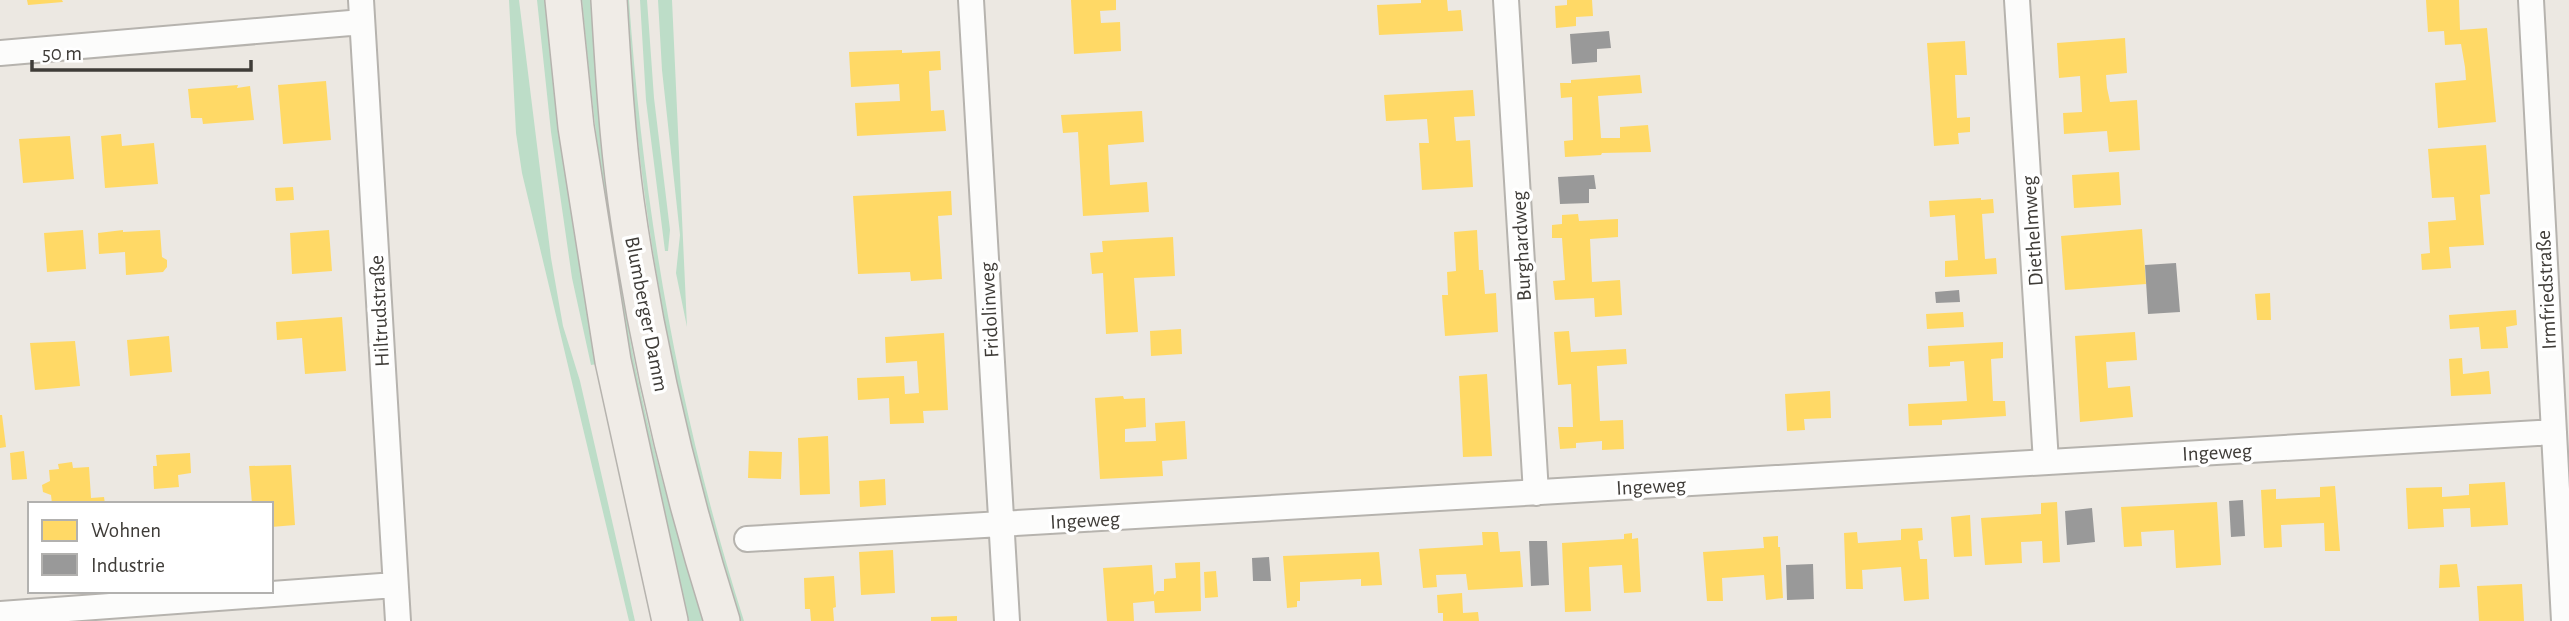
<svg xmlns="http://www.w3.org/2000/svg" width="2569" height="621" font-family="'Alegreya Sans',sans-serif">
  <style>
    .green { fill: #bdddc8 }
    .homes { fill: #ffd966 }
    .industry { fill: #999 }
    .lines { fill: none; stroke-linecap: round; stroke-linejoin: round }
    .minor-casing { stroke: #b6b3ae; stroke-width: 28 }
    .secondary-casing { stroke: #b6b3ae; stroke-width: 38 }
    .minor { stroke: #fcfcfb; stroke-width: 24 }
    .secondary { stroke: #f0ece7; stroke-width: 35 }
    .labels { text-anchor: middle; stroke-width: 7; stroke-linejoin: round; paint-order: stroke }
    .street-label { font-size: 21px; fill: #3f3c38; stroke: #fff }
  </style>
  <rect width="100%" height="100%" fill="#ece8e2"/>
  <path class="green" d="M509,0H519L551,258L563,326L580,381L635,621H629L522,173L516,133Z
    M537,0H547L560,126L597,364L591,365L572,278L551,132Z
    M582,0H591C599,113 611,226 630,338C647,432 675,530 704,621H689C634,418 601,209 582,0Z
    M625,0H629C644,215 679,416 744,621H739C674,419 640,211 625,0Z
    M640,0H647L654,98L670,230L668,251H665L646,100Z
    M658,0H672L687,327L676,273L680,235L662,70Z"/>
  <path class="homes" d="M27,0H62L63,2L28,5Z
    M1071,0H1116V10L1100,11L1101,23L1120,22L1121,51L1074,54Z
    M1421,0H1447L1448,11L1461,10L1463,31L1379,35L1377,5L1421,3Z
    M1567,0H1592L1593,16L1576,17V26L1556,28L1555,6L1567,5Z
    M2426,0H2459L2460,30L2487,28L2496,122L2438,128L2435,83L2466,80L2465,67L2461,44L2445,45L2444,31L2428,32Z
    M2125,38L2127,73L2106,75L2107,88L2110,102L2137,100L2140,150L2109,152L2107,131L2064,134L2063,113L2082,112L2080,76L2059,78L2057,43Z
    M1965,41L1967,75H1955L1957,118L1970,117V132L1958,133L1959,144L1934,146L1927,43Z
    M902,50V53L940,51L941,70L929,71L931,111L944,110L946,131L857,136L855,103L900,101L899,84L851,87L849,52Z
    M1640,75L1642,93L1598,96L1601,138H1620V127L1648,125L1651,152L1602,153L1601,155L1565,157L1564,141L1573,140L1572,97L1561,98L1560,83H1571V80Z
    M326,81L331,140L283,144L278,85Z
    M238,85L237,88L250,86L254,120L203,124L202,118H191L188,89Z
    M1473,90L1475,116L1454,117L1456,141L1470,140L1473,187L1422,190L1419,143H1429L1427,119L1386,121L1384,95Z
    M1142,111L1144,142L1108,145L1110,185L1147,182L1149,212L1083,216L1078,132L1063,133L1061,115Z
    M121,134L122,146L154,143L158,184L105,188L101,136Z
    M70,136L74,179L23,183L19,139Z
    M2486,145L2490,194L2480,195L2484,245L2449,247L2451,268L2422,270L2421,254L2430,253L2428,222L2456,220L2454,197L2432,198L2428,149Z
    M2119,172L2121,205L2074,208L2072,175Z
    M293,187L294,200L276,201L275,188Z
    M951,191L952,215L938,216L942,279L911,281L910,272L858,274L853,196Z
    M1981,198V200L1993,199L1994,213L1982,214L1985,259L1996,258L1997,274L1945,277V261L1958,260L1955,215L1930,217L1929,201Z
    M1578,214L1579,221L1618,219V237L1590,239L1592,282L1620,280L1622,315L1595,317L1594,298L1555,300L1553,281L1565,280L1562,238H1552V225L1562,224V215Z
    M2142,229L2146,284L2065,290L2061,236Z
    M83,230L86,269L47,272L44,233Z
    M123,230V232L160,230L162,257L167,260V267L163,272L126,275L125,252L99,254L98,233Z
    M329,230L332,271L292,274L290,233Z
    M1477,230L1479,270H1483L1485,294L1496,293L1498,332L1445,336L1442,295H1448L1447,272L1456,271L1454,232Z
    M1173,237L1175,276L1134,278L1138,332L1106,334L1103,273L1092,274L1090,253L1103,252L1102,241Z
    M2270,293L2271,320H2257L2255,294Z
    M2516,310L2517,325L2506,327L2508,348L2481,349L2479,327L2450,329L2449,315Z
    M1963,312L1964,327L1927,329L1926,314Z
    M342,317L346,371L305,374L302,338L277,340L276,322Z
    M1181,329L1182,354L1151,356L1150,331Z
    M1569,331L1571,352L1626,349L1627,364L1597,366L1600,421L1623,420L1624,449L1602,450V441L1576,443V448L1560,449L1558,427H1573L1571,384L1558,385L1554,332Z
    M2135,332L2137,360L2106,362L2108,388L2130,386L2133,417L2080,422L2075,336Z
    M944,333L948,410L923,411L924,423L890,424L889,398L858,400L857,378L904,376L905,394L919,393L917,361L886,363L885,337Z
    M169,336L172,372L130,376L127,340Z
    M75,341L80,386L35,390L30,343Z
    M2003,342V358L1991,359L1993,401H2005L2006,416L1942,420V425L1909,426L1908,404L1967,401L1964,361L1950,362V366L1929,367L1928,346Z
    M2462,358L2463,374L2489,371L2491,394L2451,396L2449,359Z
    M1487,374L1492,456L1463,457L1459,376Z
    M1830,391L1831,418L1804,419L1805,430L1787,431L1785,394Z
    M1123,396L1124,399L1145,398L1146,427L1125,429V442L1156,441L1155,423L1185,421L1187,459L1162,461L1163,476L1100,479L1095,398Z
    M0,415H2L6,447L0,448Z
    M828,436L830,494L800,495L798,438Z
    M24,451L27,479L12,480L10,453Z
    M749,451L782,452L781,479L748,478Z
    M190,453L191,473L178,475L179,487L154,489L153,466H157L156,455Z
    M72,462L73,468L89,467L91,498L104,497L105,504H52L51,495L43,492L42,485L50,481L49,470L59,469L58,464Z
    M291,465L295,525L271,527V504H252L249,466Z
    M885,479L886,505L860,507L859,481Z
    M2505,482L2508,525L2471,527L2470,508L2443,509L2444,527L2408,529L2406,488L2442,487V497L2456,496L2469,495V484Z
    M2335,486L2340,551H2325L2324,523L2281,525L2282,547L2264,548L2261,490L2276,489V499L2320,497V487Z
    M2057,502L2060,562L2043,563L2042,541L2021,542L2022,563L1985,565L1981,518L2041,514V503Z
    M2217,502L2221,565L2176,568L2174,530L2141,532L2142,546L2124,547L2121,507Z
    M1970,515L1972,556L1954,557L1951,517Z
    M1922,528L1923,540L1918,541L1920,559H1927L1929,599L1904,601L1901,567L1862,570L1863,589H1846L1844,533L1857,532L1858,543L1901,540V529Z
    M1482,532H1498L1500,552L1520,551L1523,587L1468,590L1466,574L1436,575L1437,587L1423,588L1419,549L1483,545Z
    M1632,533V539L1638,538L1641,592L1624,593L1622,565L1589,567L1591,611L1565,612L1562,543L1624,539V534Z
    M1778,536V547H1780L1783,598L1766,600L1764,575L1722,578L1723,601H1707L1703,552L1764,548L1763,537Z
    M893,550L895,593L861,595L859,552Z
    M1379,552L1382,585L1361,586V579L1300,582V601H1297V607L1287,608L1283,556Z
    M1200,562L1201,611L1155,613L1154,601L1133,603L1134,621H1107L1103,568L1152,565L1154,595L1157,591H1164V579L1176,578L1175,563Z
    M2457,564L2460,587L2439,588L2440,565Z
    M1216,571L1218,597L1205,598L1204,572Z
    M834,576L836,607L833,608L834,621H811L810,609H805L804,578Z
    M2522,584L2524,621H2479L2477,586Z
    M1462,593L1463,613L1478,612L1479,621H1443V613H1438L1437,595Z
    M957,616V621H931V617Z"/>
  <path class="industry" d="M1609,31L1611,48L1597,49V62L1572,64L1570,34Z
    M1594,175L1596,189H1589V203L1560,204L1558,177Z
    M2176,263L2180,312L2148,314L2145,265Z
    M1959,290L1960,302L1936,303L1935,292Z
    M2243,500L2245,536L2231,537L2229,501Z
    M2092,508L2095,542L2067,545L2065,511Z
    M1529,541H1547L1549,585L1531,586Z
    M1269,557L1271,581H1253L1252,558Z
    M1813,564L1814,599L1787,600L1786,565Z"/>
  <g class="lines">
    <g class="minor-casing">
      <path id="minor" d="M361,0L398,621
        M971,0L1007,621
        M1506,0L1536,493
        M2017,0L2046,462
        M2531,0L2564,621
        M0,53L362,22
        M747,539L2554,432
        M0,614L395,585"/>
    </g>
    <g class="secondary-casing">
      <path id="secondary" d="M563,0L576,127L613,361L670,621
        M609,0C613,67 617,135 626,201C646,343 679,485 722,621"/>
    </g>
    <use href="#minor" class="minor"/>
    <use href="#secondary" class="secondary"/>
  </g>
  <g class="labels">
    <g class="street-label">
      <text transform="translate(2032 231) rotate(-94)" y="7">Diethelmweg</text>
      <text transform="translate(1521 246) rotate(-93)" y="7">Burghardweg</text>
      <text transform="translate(2546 290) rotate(-93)" y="7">Irmfriedstraße</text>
      <text transform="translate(989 310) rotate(-93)" y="7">Fridolinweg</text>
      <text transform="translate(379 311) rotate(-93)" y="7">Hiltrudstraße</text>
      <text transform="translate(647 314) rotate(79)" y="7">Blumberger Damm</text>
      <text transform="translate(2217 452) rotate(-3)" y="7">Ingeweg</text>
      <text transform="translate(1651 486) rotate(-3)" y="7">Ingeweg</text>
      <text transform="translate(1085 520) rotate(-3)" y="7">Ingeweg</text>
    </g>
  </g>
  <rect x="28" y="502" width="245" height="91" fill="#ffffff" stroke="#b2b1af" stroke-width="2"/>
  <rect x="42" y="520" width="35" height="21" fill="#ffd966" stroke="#b2b1af" stroke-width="2"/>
  <text x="91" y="537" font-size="21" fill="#3f3c38">Wohnen</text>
  <rect x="42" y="554" width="35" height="21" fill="#999999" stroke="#b2b1af" stroke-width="2"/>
  <text x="91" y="572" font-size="21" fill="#3f3c38">Industrie</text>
  <path d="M32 60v10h219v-10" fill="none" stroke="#3f3c38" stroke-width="3.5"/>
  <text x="42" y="60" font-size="21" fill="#3f3c38" stroke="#ffffff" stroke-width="5" paint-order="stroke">50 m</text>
</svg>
